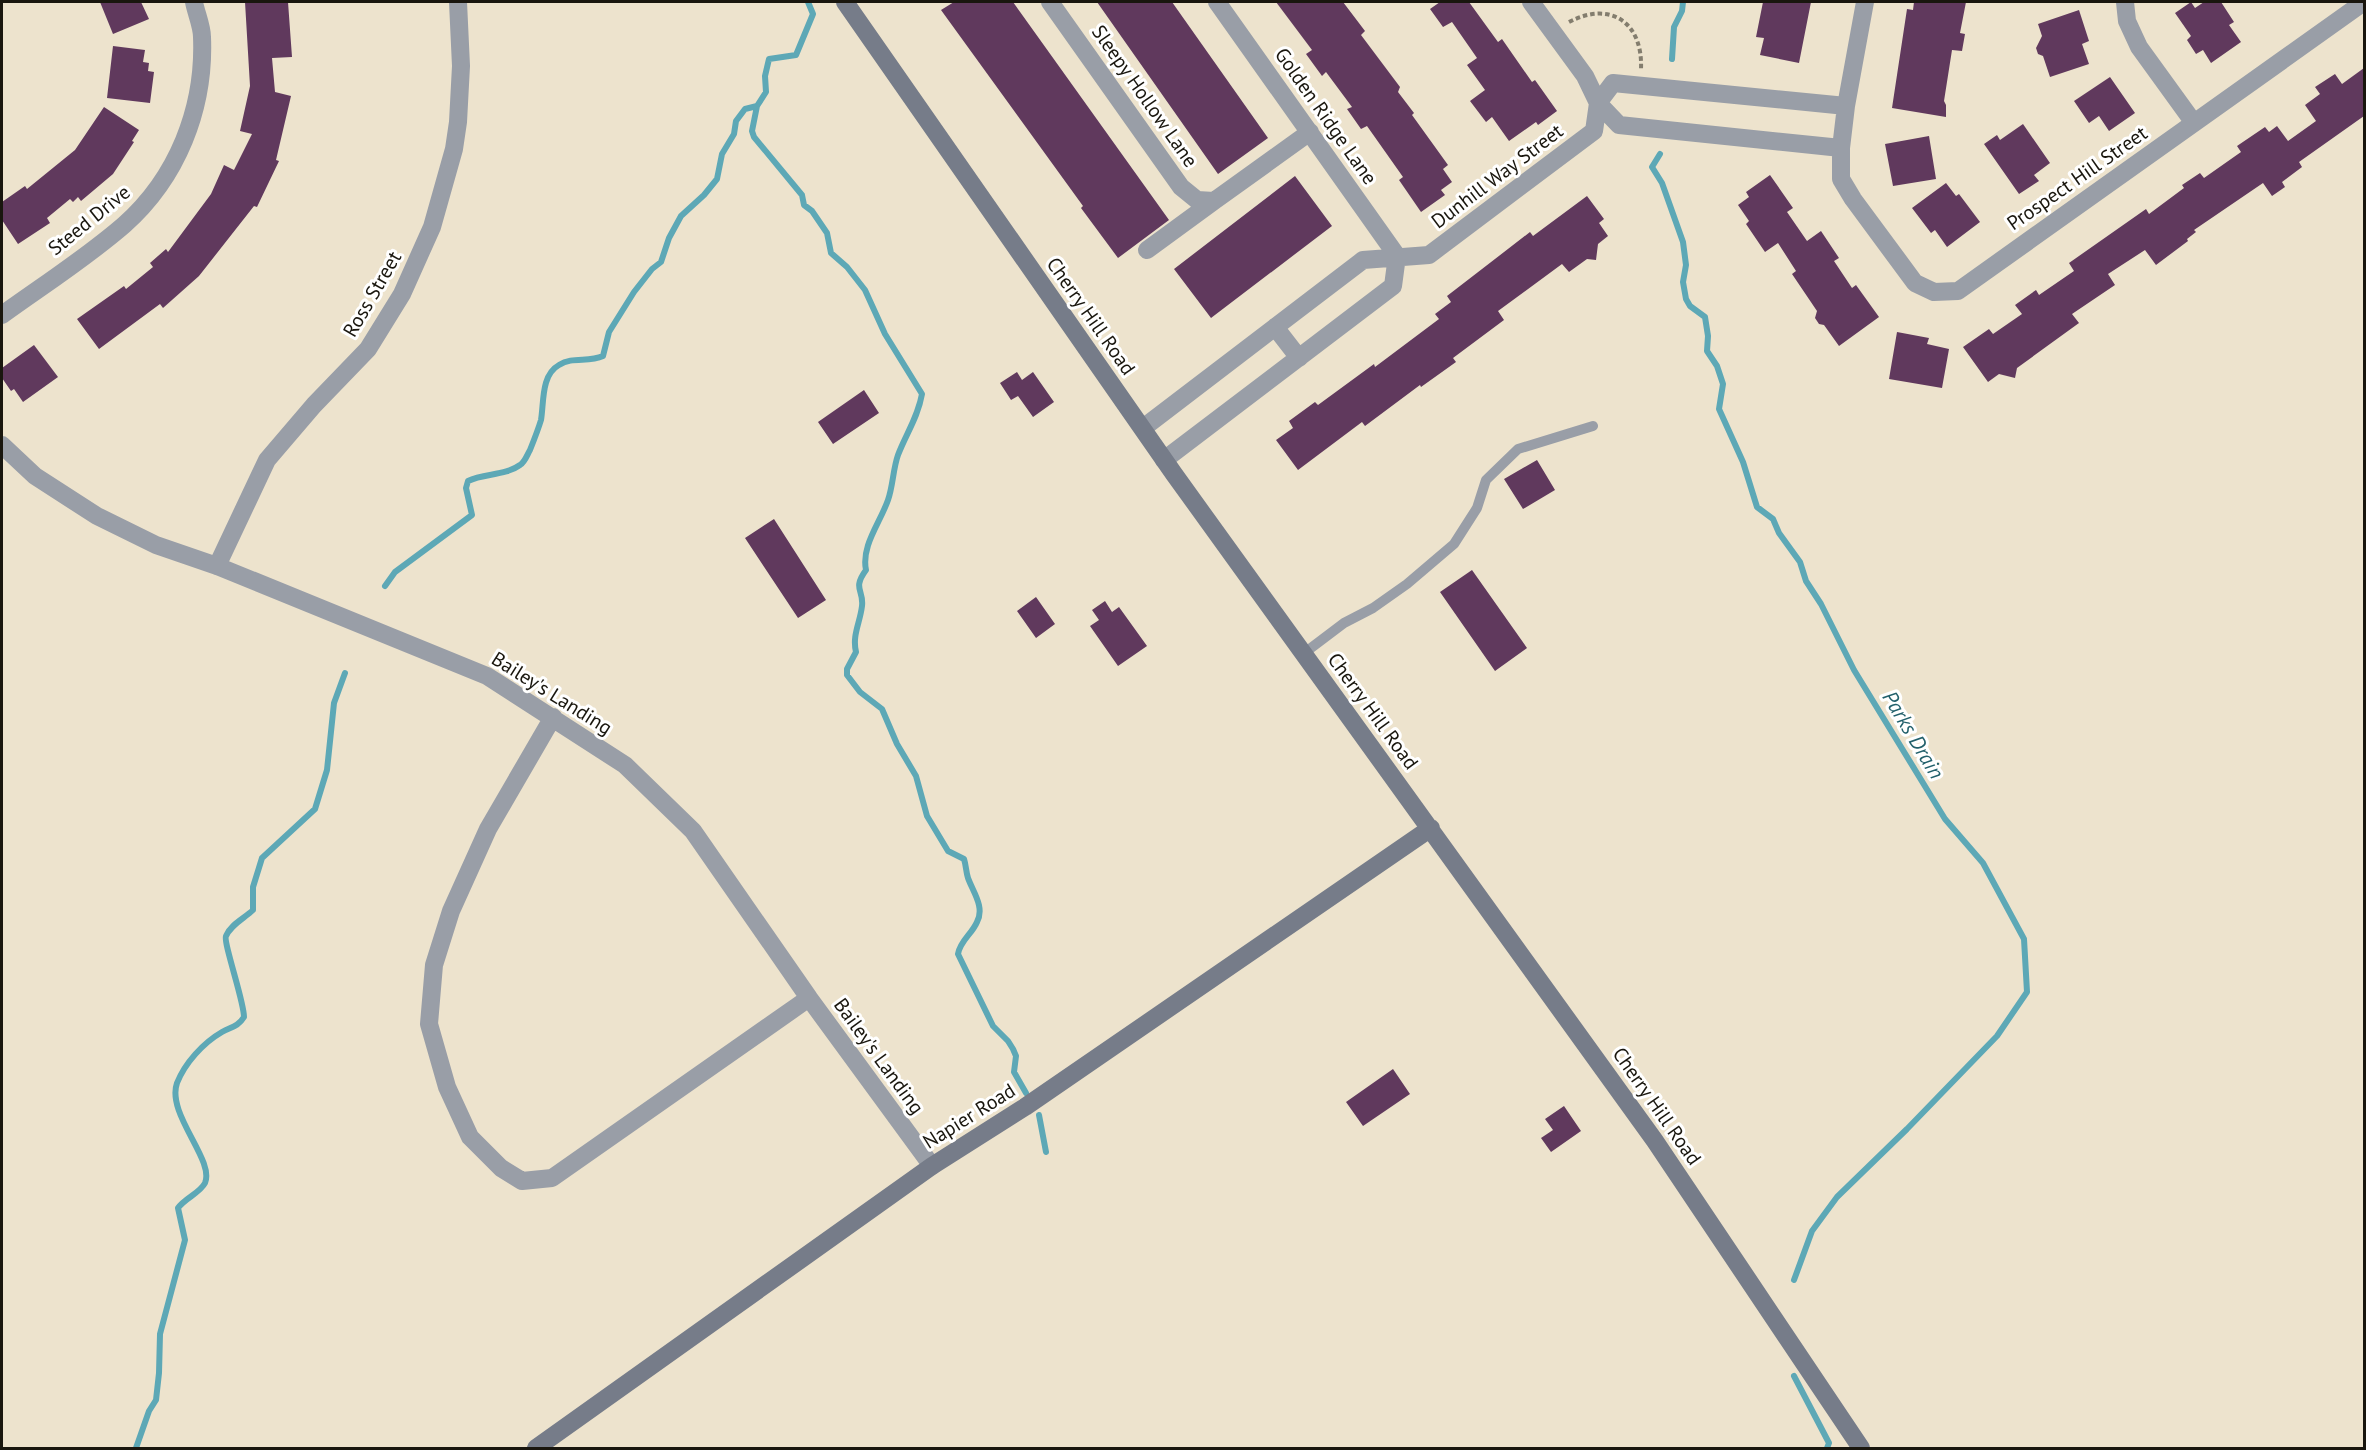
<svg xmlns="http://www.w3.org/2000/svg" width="2366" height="1450" font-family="'PT Sans',sans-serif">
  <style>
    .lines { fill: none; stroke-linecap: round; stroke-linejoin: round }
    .stream { stroke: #5da8b6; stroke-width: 6 }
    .building { fill: #60395d }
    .path { stroke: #837d6e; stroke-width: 4; stroke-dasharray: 4.5 3; stroke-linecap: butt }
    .lane { stroke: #999ea7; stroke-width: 10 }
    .street { stroke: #999ea7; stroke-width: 18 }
    .secondary { stroke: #767c89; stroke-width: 18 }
    .labels { text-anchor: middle; stroke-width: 6; stroke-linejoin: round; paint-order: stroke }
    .street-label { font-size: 20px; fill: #19160e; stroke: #fff }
    .water-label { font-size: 21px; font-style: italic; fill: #22606b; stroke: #fff }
  </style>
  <rect width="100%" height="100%" fill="#ede3cd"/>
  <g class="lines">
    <path class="stream" d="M1672,59L1674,27L1682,11L1683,2
      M757,106L752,131L754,137L802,195L804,205L812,211L827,233L831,253L847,267L865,290L885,334L922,394C918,417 906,434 898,455C893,469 893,486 888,500C880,523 861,546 866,570C852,589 864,590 862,606C860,623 852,635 856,652L847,669V675L860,692L882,709L897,744L916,776L927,816L948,851L964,859C966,865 966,872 968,878C973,892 985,907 977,922C972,934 960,941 958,954L993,1026L1008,1041L1013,1049L1016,1056L1014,1072L1026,1093
      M1660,154L1652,167L1662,183L1683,242L1686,265L1683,282L1686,299L1690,306L1705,317L1708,336L1707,351L1717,366L1723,384L1719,409L1743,462L1757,507L1773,519L1779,533L1800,562L1806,581L1821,604L1854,670L1945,819L1983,863L2024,939L2027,992L1997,1036L1907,1129L1837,1197L1812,1231L1794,1280
      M385,586L395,572L472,515L466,488L468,481C484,473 505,476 520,465C525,462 527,455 530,450C534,440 538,430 541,420C544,402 541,375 559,365C573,356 588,363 603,356L609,332L634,292L652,269L661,262L669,238L681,216L704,195L717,179L722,154L734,134L736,121L745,109L757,106L766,92L765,76L769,59L796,55L813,14L808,2
      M1039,1115L1046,1152
      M1794,1376L1829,1443L1827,1448
      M136,1448L149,1411L156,1400L159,1373L160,1334L185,1240L178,1208C185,1198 200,1193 205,1183C215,1160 166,1114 177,1083C185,1063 203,1043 222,1032C231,1027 238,1027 244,1017C244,1001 223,942 226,936C231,924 245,918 253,910V887L262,858L315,809L327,770L334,703L345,673"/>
  </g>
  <path class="building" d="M100,2H141L149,19L113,34Z
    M245,2H288L292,57L272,58L275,92L291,96L276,160L279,161L257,207L254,206L199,276L163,308L160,304L99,349L77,319L124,286L126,289L153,267L150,263L166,249L168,252L211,194L224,165L234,170L252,134L240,131L250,86Z
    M954,2H1013L1169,220L1118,258L1081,208L1083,206L941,10Z
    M1097,2H1172L1268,138L1218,174Z
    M1276,2H1343L1365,31L1361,35L1400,87L1398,92L1414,113L1412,115L1448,165L1443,169L1452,182L1441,190L1445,195L1421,212L1399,180L1403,177L1367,126L1361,129L1347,109L1352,107L1326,72L1322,76L1306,54L1312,50Z
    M1440,2H1469L1498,42L1502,39L1532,82L1535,80L1557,111L1538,125L1536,122L1509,141L1492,117L1486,122L1470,101L1485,90L1467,65L1477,58L1452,22L1443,27L1430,9Z
    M1763,2H1811L1799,63L1760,55L1764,38L1756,37Z
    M1914,2H1966L1960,33L1965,34L1962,51L1952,50L1944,101L1946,105V117L1892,108L1907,9L1913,10Z
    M2191,2L2195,8L2204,2H2221L2234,22L2229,25L2241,42L2211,63L2203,50L2196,54L2187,40L2191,36L2175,13Z
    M2079,10L2089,41L2082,44L2089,64L2050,77L2043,56L2038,54L2036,48L2042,36L2038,24Z
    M113,46L145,50L143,62L149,63L148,71L154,72L150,103L107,98Z
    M2364,68V116L2299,162L2302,167L2282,182L2285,187L2272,196L2263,183L2194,230L2196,232L2187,239L2188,241L2156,265L2145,250L2108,274L2115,285L2072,314L2079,323L2017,368L2015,378L1999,374L1988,382L1963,347L1989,329L1993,334L2022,314L2015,305L2036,290L2039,295L2074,271L2069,263L2146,209L2149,214L2184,188L2182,185L2200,173L2204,178L2241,152L2237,146L2265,127L2269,132L2277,126L2288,141L2316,121L2305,105L2320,94L2315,87L2335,74L2342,84Z
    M2110,77L2135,113L2109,131L2099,116L2089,123L2074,101Z
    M104,107L139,130L132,141L134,142L113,174L81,201L78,197L73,202L70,199L47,218L50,223L18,244L2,220V202L25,186L27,189L75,150Z
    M2023,124L2050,163L2034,175L2039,181L2019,194L1984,144L1997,135L2000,140Z
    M1929,136L1936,179L1893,186L1885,144Z
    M1770,175L1793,208L1787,212L1807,241L1821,231L1839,258L1834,261L1852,288L1856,285L1879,317L1839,346L1824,325L1819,324L1815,318L1817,311L1792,274L1796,271L1778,243L1765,252L1746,224L1749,221L1738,205L1749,197L1746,192Z
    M1295,176L1332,226L1211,318L1174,269Z
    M1946,183L1956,196L1959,194L1980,222L1947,247L1935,230L1931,233L1912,208Z
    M1587,196L1604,219L1599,223L1608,236L1598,244L1596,260L1587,259L1569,272L1562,264L1498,311L1504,320L1453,358L1456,362L1421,387L1420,385L1365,426L1362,422L1298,470L1276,440L1293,428L1289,421L1315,402L1318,405L1374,364L1375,367L1439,319L1435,314L1451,302L1447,296L1530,232L1533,236Z
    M1897,332L1929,338L1927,344L1949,349L1942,388L1889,379Z
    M34,345L58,377L23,402L14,389L11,391L2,378V368Z
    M1017,372L1022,380L1033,372L1054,402L1033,417L1018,396L1011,400L1000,383Z
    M864,390L879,413L833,444L818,422Z
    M1537,460L1555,490L1523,509L1504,479Z
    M774,519L826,600L798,618L745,538Z
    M1472,570L1527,648L1495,671L1440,592Z
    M1036,597L1055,624L1036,638L1017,611Z
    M1105,601L1112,612L1119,607L1147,646L1118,666L1090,626L1099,620L1092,610Z
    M1393,1069L1410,1094L1363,1126L1346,1102Z
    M1564,1106L1581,1131L1551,1152L1541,1138L1553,1130L1545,1119Z"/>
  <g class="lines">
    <path class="path" d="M1569,22C1611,0 1643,23 1641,69"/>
    <path class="lane" d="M1303,654L1344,623L1373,608L1407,584L1454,544L1477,508L1486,480L1518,449L1593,426"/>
    <path class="street" d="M1050,2L1181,187L1197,200L1214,201L1310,132
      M1217,2L1397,256
      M1531,2L1585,76L1598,103L1619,125L1841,148
      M1865,2L1846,106L1841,148V179L1853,199L1915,283L1934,292L1958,291L2364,2
      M2125,2L2127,21L2139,47L2194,123
      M1147,250L1214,201
      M2,315C42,286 86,258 124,225C177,178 205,109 202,37C202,26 196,13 194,2
      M1275,327L1299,358
      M1143,428L1363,260L1429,255L1594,131L1598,103L1613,83L1846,106
      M2,445L35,476L97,516L156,545L217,566L487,676L625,765L693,831L809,998L932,1166
      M1164,460L1393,286L1397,256
      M217,566L267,460L314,405L368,349L402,294L432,227L454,149L458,122L461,66L458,2
      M553,717L488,829L451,911L434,965L429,1024L447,1087L470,1137L501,1168L522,1181L552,1178L809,998"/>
    <path class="secondary" d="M845,2L1174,474L1655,1141L1861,1448
      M536,1448L932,1166L1025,1107L1431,828"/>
  </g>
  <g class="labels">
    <g class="street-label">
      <text transform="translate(1145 96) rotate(55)" y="7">Sleepy Hollow Lane</text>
      <text transform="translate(1326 116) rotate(55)" y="7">Golden Ridge Lane</text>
      <text transform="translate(1497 176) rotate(-37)" y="7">Dunhill Way Street</text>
      <text transform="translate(2077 178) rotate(-35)" y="7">Prospect Hill Street</text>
      <text transform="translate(89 220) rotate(-39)" y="7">Steed Drive</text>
      <text transform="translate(372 294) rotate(-60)" y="7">Ross Street</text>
      <text transform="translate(1091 316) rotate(55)" y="7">Cherry Hill Road</text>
      <text transform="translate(552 693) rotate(32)" y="7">Bailey's Landing</text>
      <text transform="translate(1373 711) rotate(54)" y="7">Cherry Hill Road</text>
      <text transform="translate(879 1056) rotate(54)" y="7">Bailey's Landing</text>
      <text transform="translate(1657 1106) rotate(55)" y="7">Cherry Hill Road</text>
      <text transform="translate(969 1116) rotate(-32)" y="7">Napier Road</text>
    </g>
    <g class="water-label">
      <text transform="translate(1913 735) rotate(59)" y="7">Parks Drain</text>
    </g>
  </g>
  <rect width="2366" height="1450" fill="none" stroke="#19160e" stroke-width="6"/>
</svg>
